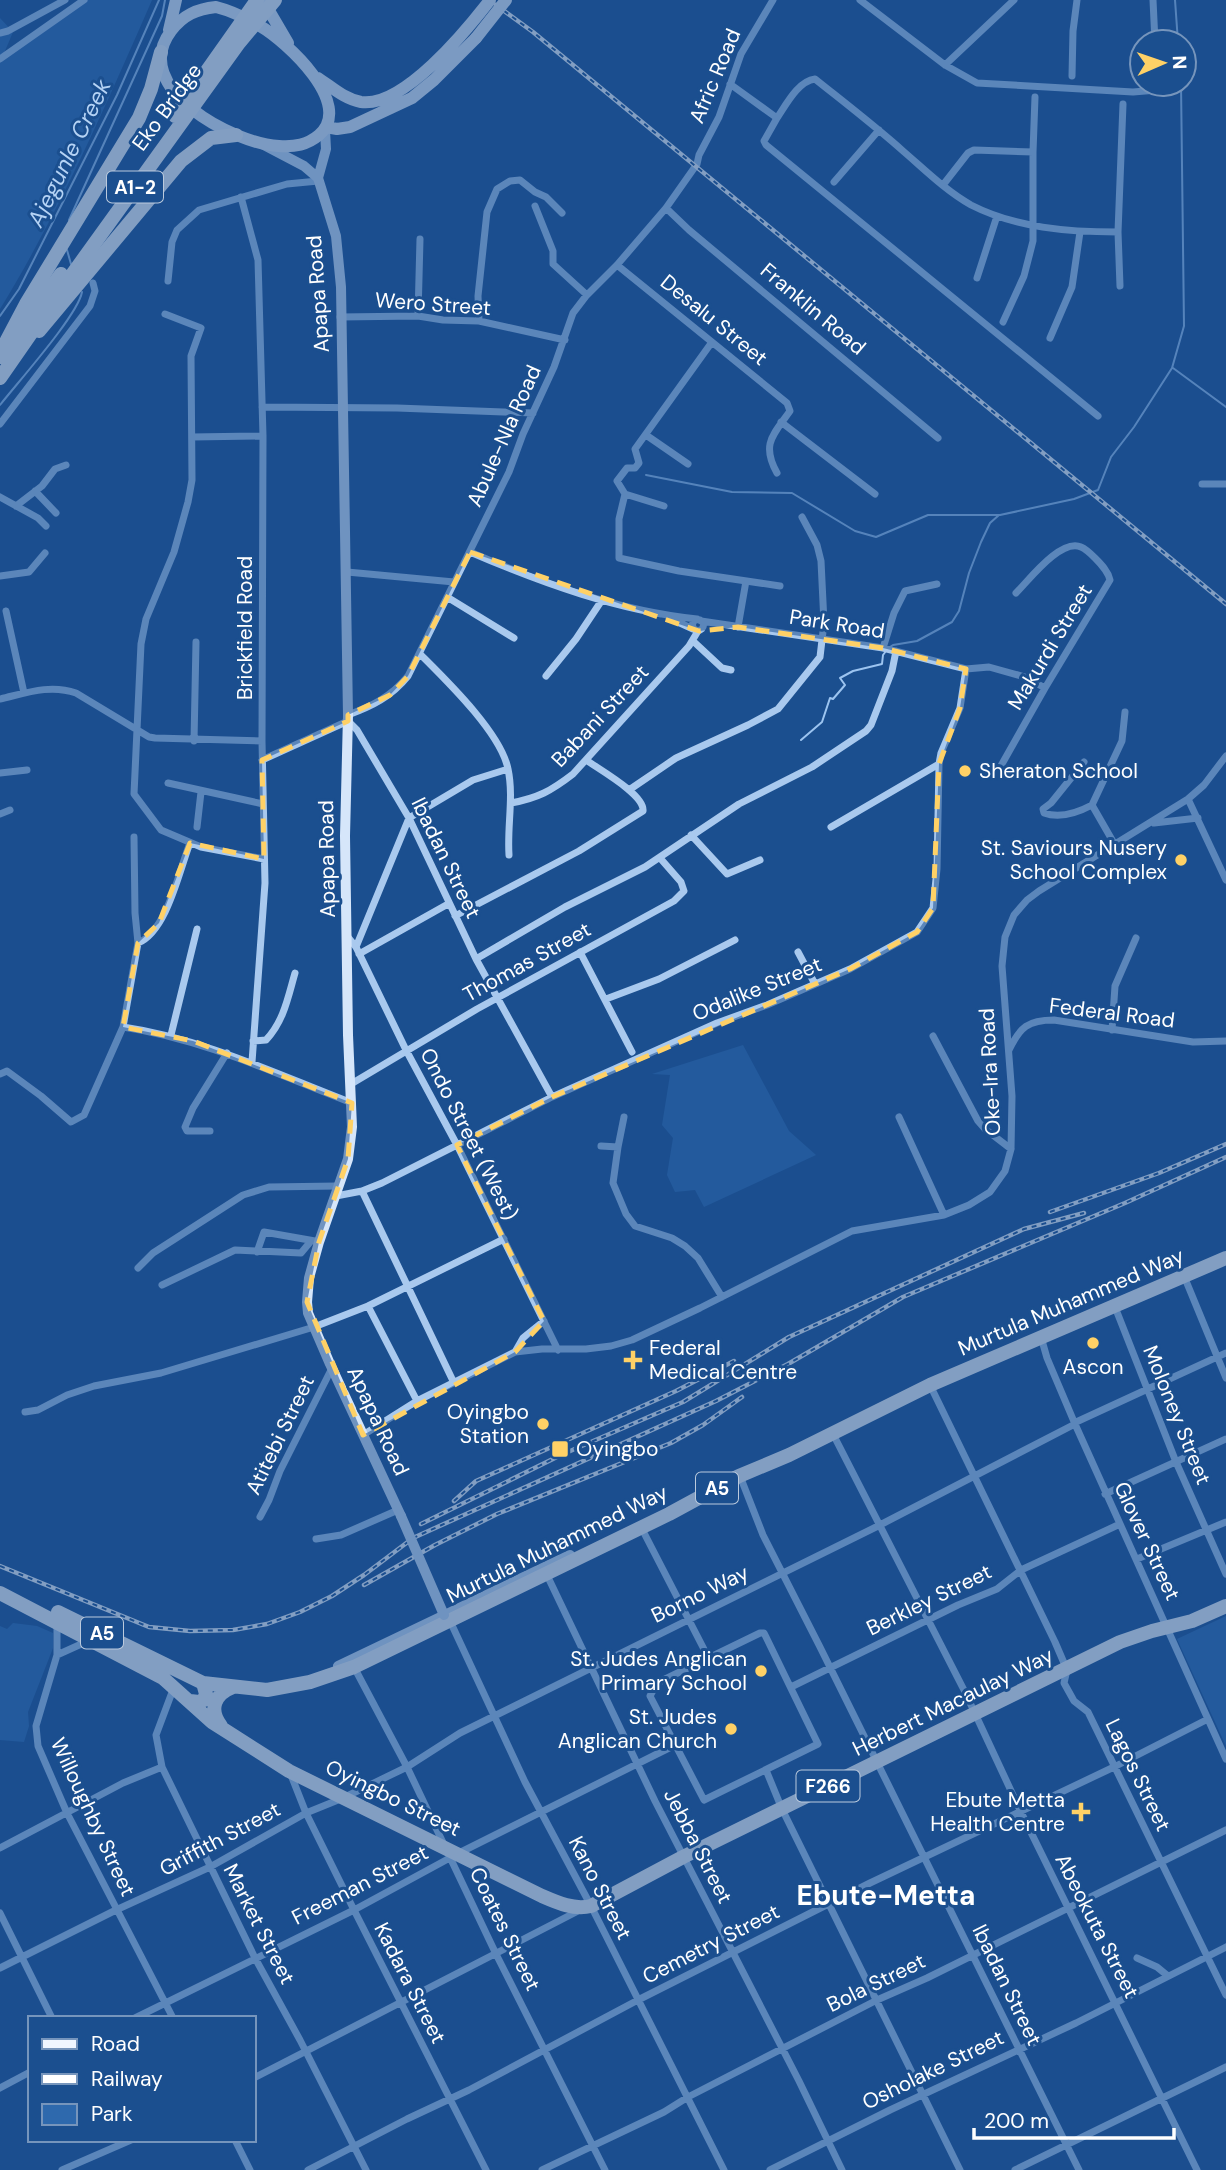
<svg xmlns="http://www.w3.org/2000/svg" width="1226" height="2170" font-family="'DM Sans',sans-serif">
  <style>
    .green { fill: #2e69ad }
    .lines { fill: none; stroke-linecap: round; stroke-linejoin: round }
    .stream { stroke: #9cc4f0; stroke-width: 2 }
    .street { stroke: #a9c9ee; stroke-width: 7 }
    .secondary { stroke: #d6e6fa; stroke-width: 10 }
    .primary { stroke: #f0f6ff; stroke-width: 12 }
    .highway { stroke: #fff; stroke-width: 14 }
    .rail-casing { stroke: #fff; stroke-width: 4.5 }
    .rail { stroke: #1b4f8f; stroke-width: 2; stroke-dasharray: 5; stroke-linecap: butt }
    .secondary-bridge { stroke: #d6e6fa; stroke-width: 10 }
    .primary-bridge { stroke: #f0f6ff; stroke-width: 12 }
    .highway-bridge { stroke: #fff; stroke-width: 14 }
    .marked { fill: none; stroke: #ffd166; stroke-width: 5; stroke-dasharray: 14 9; stroke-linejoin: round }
    .poi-dot { fill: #ffd166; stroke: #1b4f8f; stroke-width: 2.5 }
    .labels { text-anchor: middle; stroke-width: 6; stroke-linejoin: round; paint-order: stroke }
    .shield { fill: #1b4f8f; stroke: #bbcadd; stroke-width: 2 }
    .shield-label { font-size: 19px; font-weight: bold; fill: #fff }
    .street-label { font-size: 21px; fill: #fff; stroke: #1b4f8f }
    .poi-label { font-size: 21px; fill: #fff; stroke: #1b4f8f; text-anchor: end }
    .water-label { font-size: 23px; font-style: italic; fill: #b5d3f5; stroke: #1b4f8f }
    .district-label { font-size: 28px; font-weight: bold; fill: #fff; stroke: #1b4f8f }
  </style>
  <rect width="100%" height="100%" fill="#1b4f8f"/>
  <path class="green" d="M87,0H152C106,105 60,211 0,309V18L13,32L2,58Z
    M743,1045L789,1131L816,1155L704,1207L695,1190L675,1192L667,1175L673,1138L662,1125L670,1075L652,1074Z
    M1226,1616V1746L1177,1639Z
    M13,1623L37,1626L53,1633V1648L28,1712L29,1726L24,1742L0,1740V1626L7,1629Z"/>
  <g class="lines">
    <path class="stream" d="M1175,0L1178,42
      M69,220L162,16L165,0
      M67,250L71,264
      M0,316L19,289L117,95L159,0
      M1173,368L1226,407
      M0,405C18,382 78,315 82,292
      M646,475L732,492L792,493L855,531L876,537L928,515H1000L1074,499L1098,490L1111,457L1134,427L1172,368L1184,326L1181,84
      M890,647L893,645L917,641L952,622L959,611L969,573L981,542L990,523L999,515
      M801,740L822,722L830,698L833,699L845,685L840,678L853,671L882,664L883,655L886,651"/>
    <path class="street" d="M860,0L945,65L977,83L1133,92L1157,90L1158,84
      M1153,0L1155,42
      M0,33L8,31L65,0
      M0,59L84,0
      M945,65L1014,0
      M1072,76L1073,31L1077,0
      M730,84L777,118C786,105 798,81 815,79C845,103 875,126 903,151C924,169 946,191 971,205C1016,228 1068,232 1118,232
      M777,118L764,141L766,145L1098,416
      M1033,152L1035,97
      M834,182L879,130
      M943,185L968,153L974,150L1033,152V241L1024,276L1003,322
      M241,197L258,260L263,436L262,741L265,883L252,1062
      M535,206L553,251V264L587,295
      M666,208L689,230L938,438
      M617,265L787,403L790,411C773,435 761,444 777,473
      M977,278L997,216
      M168,281L172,242L177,230L199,210L287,184L318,181
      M1120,286L1118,232L1123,104
      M165,314L201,328L191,356L192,480L188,502L174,552L146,619L141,644L134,794L161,830L201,847L264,859
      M418,316L420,239
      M340,317L418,316L443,320L479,321L565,340
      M479,321L478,296L487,212L497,189L510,181L520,180L535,192L546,197L562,213
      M1050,338L1072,287L1080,232
      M712,342L635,449L639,463L635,468H627L617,481L625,494L619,519V558L679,571L780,586
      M262,407L397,408L533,413
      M781,422L875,494
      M0,424L90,306L95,291L93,283
      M646,435L688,464
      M192,437L263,436
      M1202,484H1226
      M35,491L56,513
      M625,494L664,506
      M0,497L38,518L46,526
      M16,506L42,486L55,469L66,465
      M470,552C542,583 619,611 697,619
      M347,572L454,582
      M0,576L29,572L45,553
      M447,597L514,638
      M6,611L24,693
      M669,618L693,629
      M692.5 625a5.5 5.5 0 1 1 11 0a5.5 5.5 0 1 1-11 0Z
      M701,621L883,648L966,669L989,667L1025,677L1045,688
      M738,627L746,581
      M693,641L722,668L731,670
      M883,648L894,613L905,591L937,584
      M420,654C446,680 501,733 508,769C514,797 507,826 509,855
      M546,676L576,639L602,600
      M0,699C26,693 50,684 76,693L149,737L155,738L262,741
      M348,715C372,706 391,697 408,676L509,472L523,434L554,367L573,313L586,296L617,265L666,208L697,164L699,155L719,117L741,54L773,0
      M194,741L196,642
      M262,760L348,721L357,730L409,818L476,959L552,1097
      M1084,762L1051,803L1043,809L1044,813C1060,819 1077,813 1092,805L1122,741L1125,712
      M998,771L1045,688L1110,580C1108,571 1101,564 1095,558C1091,554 1086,549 1081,547C1061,538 1029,580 1016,593
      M0,773L27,770
      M168,783L263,804
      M629,790L676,758L748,725L778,709L820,657L824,623L821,561L817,545L802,517
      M1188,799L1226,880
      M511,803C538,798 551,791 573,774L689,646L698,631
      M1092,805L1115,845
      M0,814L10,810
      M1154,823L1198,818
      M197,827L201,792
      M831,827L939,764
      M691,835L727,874L760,860
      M455,916L579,851L643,811C645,795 600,770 586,760
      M347,936L356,947L406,1050L457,1145L558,1350
      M138,943C167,931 179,871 190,843
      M356,947L409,818L473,780L508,769
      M580,952L632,1052
      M798,952L815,984
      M359,954L448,904
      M476,959L565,907L645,867L739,804L812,767L866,731L871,725L892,671L896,651
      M606,999L659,979L735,940
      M123,1027C204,1039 276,1074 352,1103
      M1112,1030L1115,986L1136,938
      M171,1035L197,929
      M933,1036L978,1121L985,1129L1011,1149
      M253,1041L266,1040C284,1021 288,997 295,973
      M1009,1050C1020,1027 1028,1020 1054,1020L1193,1042L1226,1041
      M0,1074L7,1071L41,1096L71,1122L84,1115L123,1027L138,943L135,913L134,837
      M351,1084L477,1009L674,901L684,891L681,882L660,858
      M899,1117L944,1215
      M210,1131H187L185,1127L193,1108L227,1053
      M601,1146L618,1147L613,1183L626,1214L635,1226L672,1238L685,1246L698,1258L722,1297
      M618,1147L624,1117
      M362,1191L454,1383
      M336,1196L362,1191L382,1183L552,1097L717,1023L767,1005L850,969L917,932L933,908L937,869L939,764L941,753L960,708L966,669
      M257,1252L264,1232L315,1241
      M138,1268L153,1253L243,1195L269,1187L337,1186
      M1184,1276L1226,1378
      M162,1285L235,1250L301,1253L311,1241
      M368,1306L417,1401
      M1115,1307L1176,1462L1226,1574
      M1041,1337L1047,1358L1075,1424L1226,1759
      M515,1352L523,1338L544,1321
      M930,1385L1055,1642L1067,1670L1064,1683L1074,1701L1088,1712L1226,1995
      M25,1412L38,1410L67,1395L94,1386L161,1373L314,1327L368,1306L504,1239
      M1074,1423L1226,1353
      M833,1434L965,1692L1020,1810L1197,2170
      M363,1435L417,1401L515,1352L542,1349H586L611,1346L632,1340L700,1308L852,1231L944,1215L969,1205L990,1192L1005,1171L1011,1149L1012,1096L1002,966L1005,937L1014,915L1027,900L1039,891L1188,799L1204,785L1226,756
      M740,1476L763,1535L820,1647L1079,2170
      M1105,1494L1226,1439
      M260,1517L269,1500L280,1471L332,1368
      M641,1527L708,1657
      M316,1539L341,1535L398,1510
      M1137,1559L1226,1522
      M546,1573L655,1801L799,2081L842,2170
      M450,1621L525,1782L591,1906L724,2170
      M57,1623V1655L36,1726L38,1746L67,1813L173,2018
      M760,1633H764L766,1637L818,1744L704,1800L650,1696L657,1683Z
      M57,1655L88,1641
      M354,1667L407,1767L496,1954L605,2170
      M174,1687L156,1735L162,1767L255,1958L300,2040L366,2170
      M791,1687L958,1605L997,1589L1021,1570L1120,1524
      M766,1770L782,1809L960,2170
      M291,1775L306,1813L354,1910L486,2170
      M0,1848L123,1783L162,1767
      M0,1913L52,2018
      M1137,1958L1157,1967L1168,1976
      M0,1968L116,1910L210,1867L306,1813L343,1798L407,1767L460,1733L880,1525L1075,1424
      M135,2018L354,1910L459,1853L675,1745
      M254,2078L580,1910
      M0,2088L30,2072
      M235,2140L250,2170
      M62,2170L131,2140
      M308,2170L407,2119L469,2090L638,2000L870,1883L1114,1767L1208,1719
      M542,2170L664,2112L688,2097L877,2000L927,1978L1226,1830
      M770,2170L890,2110L1076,2023L1226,1947
      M1015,2170L1226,2067"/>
    <path class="secondary" d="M264,145L304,166L318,178L336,236L341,287L348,715L345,836L348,1035L352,1127L348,1159L319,1242L309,1278L307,1302L308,1313L330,1364L401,1516
      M318,178L326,149L325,130
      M338,1666L570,1555"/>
    <path class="primary" d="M264,2L288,43
      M216,7C232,11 246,18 260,26C286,41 355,104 319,135C307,145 295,147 279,146C234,144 128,88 171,31C183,15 197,9 216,7Z
      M169,30L176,0
      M318,78C332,87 344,99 361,102C403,108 466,31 490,0
      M326,127L337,129L350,127L412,98L434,80L476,38"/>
    <path class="highway" d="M39,331L181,161L211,138L236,135
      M6,342L26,304L139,118L151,89L161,52
      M0,1593L163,1678L212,1722L289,1771L542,1896C558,1903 574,1910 591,1906L683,1857L1120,1642L1152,1631L1192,1621L1226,1606
      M58,1612L203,1683L267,1690L310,1682L354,1667L669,1514L739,1476L789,1455L930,1385L1226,1258
      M190,1701L199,1702L204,1700L206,1694L203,1683
      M221,1726C208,1709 215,1694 233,1687"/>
    <g class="rail-casing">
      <path id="rail" d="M496,5L533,32L1226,604
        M1050,1212L1159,1173L1226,1144
        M454,1501L476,1481L676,1391L734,1361
        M421,1524L561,1455L683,1402L789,1337L1024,1229L1084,1213
        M0,1566L149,1627L190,1631L233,1630L267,1624L300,1612L332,1596L364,1575L413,1538L716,1401L788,1364L903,1297L1125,1203L1226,1157
        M364,1585L435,1545L497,1514L671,1443L703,1425L742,1397"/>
    </g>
    <use href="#rail" class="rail"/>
    <path class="secondary-bridge" d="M401,1516L444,1615"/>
    <path class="primary-bridge" d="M476,38L506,0"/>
    <path class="highway-bridge" d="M175,116L257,0
      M0,357L61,274
      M0,378L66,283L239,43L275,0"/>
  </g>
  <path d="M0 0H1226V2170H0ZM470,552L699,631L738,627L883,648L966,669L960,708L939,764L933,908L917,932L850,969L552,1097L457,1145L544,1321L515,1352L363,1435L307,1302L319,1242L348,1159L352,1103L193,1041L123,1027L138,943L159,923L190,843L264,859L262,760L348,721V715L390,695L408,676Z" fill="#1b4f8f" fill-opacity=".55" fill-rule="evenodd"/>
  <path class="marked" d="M470,552L699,631L738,627L883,648L966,669L960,708L939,764L933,908L917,932L850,969L552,1097L457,1145L544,1321L515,1352L363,1435L307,1302L319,1242L348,1159L352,1103L193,1041L123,1027L138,943L159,923L190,843L264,859L262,760L348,721V715L390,695L408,676Z"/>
  <g class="poi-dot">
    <circle cx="965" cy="771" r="7"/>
    <circle cx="1181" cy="860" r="7"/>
    <circle cx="1093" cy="1343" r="7"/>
    <path d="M629.5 1349.5h7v7h7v7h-7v7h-7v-7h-7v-7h7z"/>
    <circle cx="543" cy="1424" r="7"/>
    <rect x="551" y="1440" width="18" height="18" rx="3.5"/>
    <circle cx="761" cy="1671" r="7"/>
    <circle cx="731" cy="1729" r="7"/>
    <path d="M1077.5 1801.5h7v7h7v7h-7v7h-7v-7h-7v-7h7z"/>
  </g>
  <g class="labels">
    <g class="shield">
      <rect x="107" y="171.5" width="56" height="31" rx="5"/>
      <rect x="696" y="1472.5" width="42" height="31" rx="5"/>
      <rect x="81" y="1617.5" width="42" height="31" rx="5"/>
      <rect x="796.5" y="1770.5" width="63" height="31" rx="5"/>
    </g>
    <g class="shield-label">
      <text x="135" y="194">A1-2</text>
      <text x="717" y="1495">A5</text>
      <text x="102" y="1640">A5</text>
      <text x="828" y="1793">F266</text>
    </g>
    <g class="street-label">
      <text transform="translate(715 76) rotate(-67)" y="7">Afric Road</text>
      <text transform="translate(167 107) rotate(-54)" y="7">Eko Bridge</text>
      <text transform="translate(318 294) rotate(-94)" y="7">Apapa Road</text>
      <text transform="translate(433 304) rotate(4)" y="7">Wero Street</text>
      <text transform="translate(813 309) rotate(40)" y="7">Franklin Road</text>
      <text transform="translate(714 320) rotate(39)" y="7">Desalu Street</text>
      <text transform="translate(504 436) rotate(-66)" y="7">Abule-Nla Road</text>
      <text transform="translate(837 624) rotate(9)" y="7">Park Road</text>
      <text transform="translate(245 628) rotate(-90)" y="7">Brickfield Road</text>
      <text transform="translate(1050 647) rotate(-59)" y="7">Makurdi Street</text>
      <text transform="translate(600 716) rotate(-47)" y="7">Babani Street</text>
      <text transform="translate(446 858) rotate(64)" y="7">Ibadan Street</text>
      <text transform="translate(327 859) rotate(-91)" y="7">Apapa Road</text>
      <text transform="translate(527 962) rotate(-29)" y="7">Thomas Street</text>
      <text transform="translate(757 989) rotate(-22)" y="7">Odalike Street</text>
      <text transform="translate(1112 1013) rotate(7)" y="7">Federal Road</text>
      <text transform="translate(990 1072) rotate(-93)" y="7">Oke-Ira Road</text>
      <text transform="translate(469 1134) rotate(63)" y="7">Ondo Street (West)</text>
      <text transform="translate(1071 1302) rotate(-23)" y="7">Murtula Muhammed Way</text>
      <text transform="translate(1177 1415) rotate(68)" y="7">Moloney Street</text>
      <text transform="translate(378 1421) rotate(65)" y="7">Apapa Road</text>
      <text transform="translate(280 1435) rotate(-64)" y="7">Atitebi Street</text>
      <text transform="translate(1147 1541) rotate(65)" y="7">Glover Street</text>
      <text transform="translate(557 1544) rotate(-26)" y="7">Murtula Muhammed Way</text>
      <text transform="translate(700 1594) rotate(-26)" y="7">Borno Way</text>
      <text transform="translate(929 1600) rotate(-26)" y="7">Berkley Street</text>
      <text transform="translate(953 1702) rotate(-26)" y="7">Herbert Macaulay Way</text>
      <text transform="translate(1138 1775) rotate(64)" y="7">Lagos Street</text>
      <text transform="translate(393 1798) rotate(26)" y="7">Oyingbo Street</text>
      <text transform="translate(93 1817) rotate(65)" y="7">Willoughby Street</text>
      <text transform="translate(220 1839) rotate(-28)" y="7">Griffith Street</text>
      <text transform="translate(698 1846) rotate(63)" y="7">Jebba Street</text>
      <text transform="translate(360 1885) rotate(-27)" y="7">Freeman Street</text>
      <text transform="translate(600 1888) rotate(63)" y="7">Kano Street</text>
      <text transform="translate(259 1924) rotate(63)" y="7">Market Street</text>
      <text transform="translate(1097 1926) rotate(63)" y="7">Abeokuta Street</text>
      <text transform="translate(505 1929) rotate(64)" y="7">Coates Street</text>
      <text transform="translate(711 1944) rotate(-27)" y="7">Cemetry Street</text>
      <text transform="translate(410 1983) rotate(63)" y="7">Kadara Street</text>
      <text transform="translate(876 1983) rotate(-26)" y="7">Bola Street</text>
      <text transform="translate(1007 1985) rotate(64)" y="7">Ibadan Street</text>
      <text transform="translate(933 2070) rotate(-26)" y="7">Osholake Street</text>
    </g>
    <g class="poi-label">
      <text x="979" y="778" text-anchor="start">Sheraton School</text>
      <text x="1167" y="855">St. Saviours Nusery<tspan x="1167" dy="24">School Complex</tspan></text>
      <text x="649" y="1355" text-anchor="start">Federal<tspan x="649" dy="24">Medical Centre</tspan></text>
      <text x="1093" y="1374" text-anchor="middle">Ascon</text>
      <text x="529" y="1419">Oyingbo<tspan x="529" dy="24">Station</tspan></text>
      <text x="576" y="1456" text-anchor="start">Oyingbo</text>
      <text x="747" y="1666">St. Judes Anglican<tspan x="747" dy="24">Primary School</tspan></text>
      <text x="717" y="1724">St. Judes<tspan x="717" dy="24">Anglican Church</tspan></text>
      <text x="1065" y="1807">Ebute Metta<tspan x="1065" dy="24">Health Centre</tspan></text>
    </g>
    <g class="water-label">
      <text transform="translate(69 153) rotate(-64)" y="8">Ajegunle Creek</text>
    </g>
    <g class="district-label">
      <text x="886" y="1905">Ebute-Metta</text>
    </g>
  </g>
  <rect x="28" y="2016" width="228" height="126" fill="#1b4f8f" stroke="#7695bc" stroke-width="2"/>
  <rect x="42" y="2039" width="35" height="10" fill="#f0f6ff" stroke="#7695bc" stroke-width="2"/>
  <text x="91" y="2051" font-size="21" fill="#ffffff">Road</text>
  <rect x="42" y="2074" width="35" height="10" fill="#ffffff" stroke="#7695bc" stroke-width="2"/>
  <text x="91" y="2086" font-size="21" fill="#ffffff">Railway</text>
  <rect x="42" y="2104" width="35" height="21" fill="#2e69ad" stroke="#7695bc" stroke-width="2"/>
  <text x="91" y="2121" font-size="21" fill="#ffffff">Park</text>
  <g transform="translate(1163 63) rotate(88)"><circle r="33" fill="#1b4f8f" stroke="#7695bc" stroke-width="2"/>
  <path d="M0-5L12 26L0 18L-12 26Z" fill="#ffd166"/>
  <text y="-10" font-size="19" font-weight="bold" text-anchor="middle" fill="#ffffff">N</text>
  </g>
  <path d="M974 2128v10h200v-10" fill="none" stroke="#ffffff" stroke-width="3.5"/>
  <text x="984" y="2128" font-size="21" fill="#ffffff" stroke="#1b4f8f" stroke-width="5" paint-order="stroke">200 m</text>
</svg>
